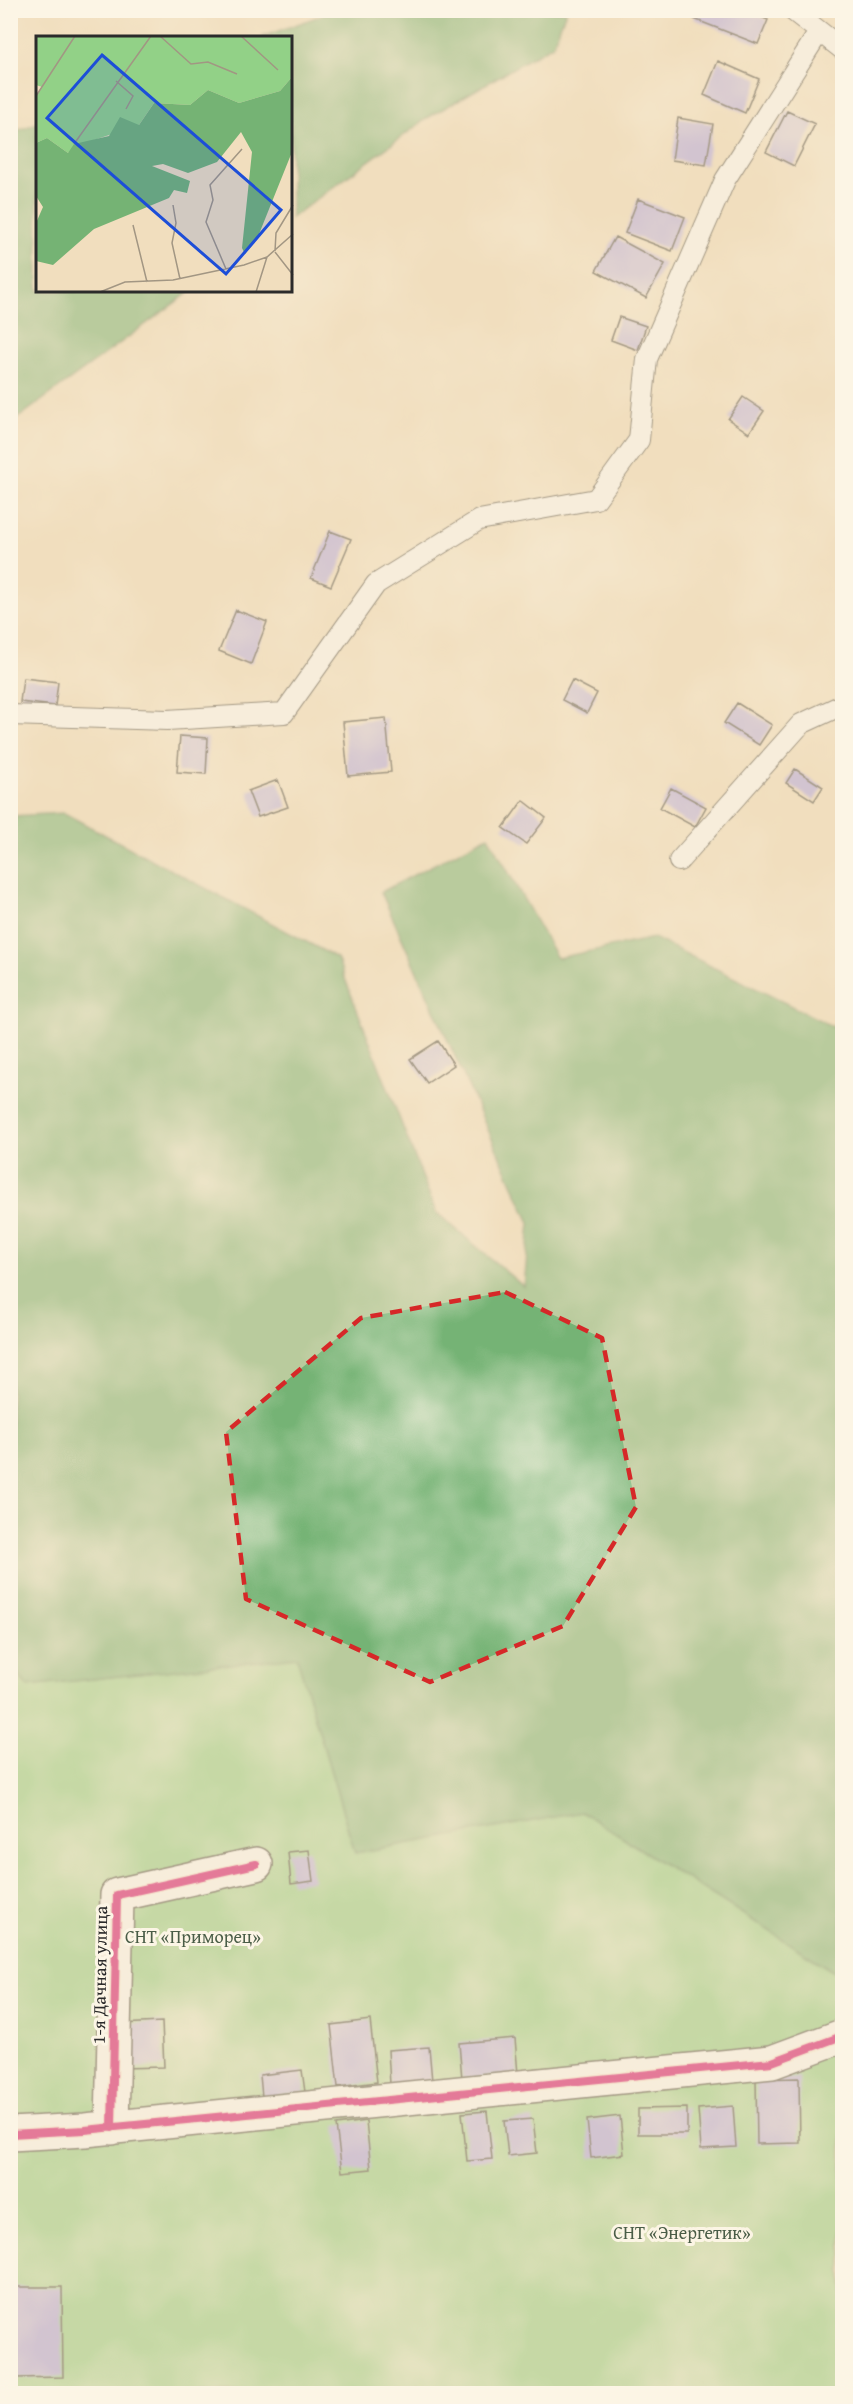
<svg xmlns="http://www.w3.org/2000/svg" width="853" height="2404" font-family="'Gentium Book Plus',serif">
  <style>
    .green { fill: #92d187; stroke: #5e7e59; stroke-width: 1.5 }
    .forest { fill: #75b374; stroke: #506f50; stroke-width: 1.5 }
    .building { fill: #aea4e7 }
    .lines { fill: none; stroke-linecap: round; stroke-linejoin: round }
    .service-casing { stroke: #494641; stroke-width: 22 }
    .minor-casing { stroke: #494641; stroke-width: 36 }
    .service { stroke: #fff; stroke-width: 20 }
    .minor { stroke: #fff; stroke-width: 33 }
    .cycleway-casing { stroke: #fcf5e5; stroke-width: 11 }
    .cycleway { stroke: #d6006c; stroke-width: 8 }
    .marked { fill: none; stroke: #d62828; stroke-width: 4.5; stroke-dasharray: 12 8; stroke-linejoin: round }
    .labels { text-anchor: middle; stroke-width: 6; stroke-linejoin: round; paint-order: stroke }
    .park-label { font-size: 18px; fill: #4a5d47; stroke: #fcf5e5 }
    .street-label { font-size: 18px; fill: #2b2b2b; stroke: #fcf5e5 }
    .inset-road { fill: none; stroke: #a29683; stroke-width: 1.5 }
    .view { fill: #1d4ed8; fill-opacity: 0.15; stroke: #1d4ed8; stroke-width: 3 }
    .inset-edge { fill: none; stroke: #2b2b2b; stroke-width: 3 }
  </style>
  <rect width="100%" height="100%" fill="#fcf5e5"/>
  <filter id="ink" filterUnits="userSpaceOnUse"><feTurbulence type="fractalNoise" baseFrequency=".0167" numOctaves="2"/><feDisplacementMap in="SourceGraphic" scale="12" xChannelSelector="R" yChannelSelector="G"/><feConvolveMatrix kernelMatrix="1 2 1 2 8 2 1 2 1" color-interpolation-filters="sRGB"/></filter>
  <filter id="wash" filterUnits="userSpaceOnUse"><feTurbulence type="fractalNoise" baseFrequency=".008" numOctaves="4" result="noise"/><feDisplacementMap in="SourceGraphic" scale="24" xChannelSelector="R" yChannelSelector="G"/><feGaussianBlur stdDeviation="1.35" result="paint"/><feColorMatrix in="noise" values="0 0 0 0 0 0 0 0 0 0 0 0 0 0 0 0 0 1.4 0 .05"/><feComposite in="paint" operator="in"/></filter>
  <g filter="url(#wash)">
    <rect width="100%" height="100%" fill="#f1debe"/>
    <path class="green" d="M297,1656L355,1853L582,1812L842,1977V2393H11L10,1665L27,1686Z"/>
    <path class="forest" d="M333,11V10L566,11L553,45L429,117L291,218V38L262,37Z
      M37,123L38,291H191L11,423V133Z
      M64,813L337,958L436,1212L524,1287L530,1223L381,892L488,836L557,958L654,938L842,1031V1977L582,1812L355,1853L297,1657L27,1686L11,1665V816Z"/>
    <g id="blocks">
      <path class="building" d="M697,10H744L768,20L758,44L694,19Z
        M718,61L759,79L745,113L704,95Z
        M787,111L815,124L794,166L766,152Z
        M678,118L713,124L706,165L672,160Z
        M638,199L685,217L672,251L625,233Z
        M615,237L665,264L646,298L596,271Z
        M619,317L646,326L638,350L611,340Z
        M743,397L764,411L749,433L728,419Z
        M330,531L351,539L331,586L311,578Z
        M236,610L267,622L251,664L219,651Z
        M23,678L58,682L55,706L20,702Z
        M572,680L597,693L587,713L562,700Z
        M737,703L772,725L759,745L724,723Z
        M386,718L391,772L348,776L343,722Z
        M180,736L208,738L206,774L177,772Z
        M795,769L823,787L814,801L786,783Z
        M278,780L288,807L258,817L248,791Z
        M671,788L706,807L695,827L660,808Z
        M523,800L546,818L526,844L503,828Z
        M438,1041L454,1065L427,1083L410,1059Z
        M309,1850L313,1881L291,1884L288,1852Z
        M370,2020L377,2082L338,2087L331,2025Z
        M162,2022L164,2067L120,2068L119,2024Z
        M515,2038L518,2074L462,2079L459,2043Z
        M429,2047L432,2081L390,2085L388,2050Z
        M302,2070L305,2092L262,2097L260,2075Z
        M799,2078L800,2143L757,2144L756,2079Z
        M733,2106L736,2147L701,2149L698,2109Z
        M687,2108V2134H638V2109Z
        M487,2111L492,2159L467,2161L462,2113Z
        M620,2116L624,2154L591,2158L587,2120Z
        M533,2119L537,2153L508,2156L504,2121Z
        M366,2121L371,2169L342,2172L336,2125Z
        M14,2287H62L63,2377L15,2378Z"/>
    </g>
  </g>
  <g filter="url(#ink)">
    <use href="#blocks" fill-opacity="0" stroke="#494641" stroke-width="1.5"/>
    <g class="lines">
      <g class="service-casing">
        <path id="service" d="M792,10L842,49
          M10,715L167,720L284,713L376,584L479,520L596,499L639,440L647,359L725,180L819,32
          M679,861L801,724L842,705"/>
      </g>
      <g class="minor-casing">
        <path id="minor" d="M112,2128L117,1895L256,1864
          M10,2134L85,2130L772,2062L842,2036"/>
      </g>
      <use href="#service" class="service"/>
      <use href="#minor" class="minor"/>
      <g class="cycleway-casing">
        <path id="cycleway" d="M112,2128L117,1895L256,1864
          M10,2134L85,2130L772,2062L842,2036"/>
      </g>
      <use href="#cycleway" class="cycleway"/>
    </g>
  </g>
  <path d="M0 0H853V2404H0ZM505,1292L602,1338L636,1507L563,1626L430,1682L246,1599L226,1432L361,1318Z" fill="#f1debe" fill-opacity=".55" fill-rule="evenodd"/>
  <path class="marked" d="M505,1292L602,1338L636,1507L563,1626L430,1682L246,1599L226,1432L361,1318Z"/>
  <g class="labels">
    <g class="park-label">
      <text x="193" y="1943">СНТ «Приморец»</text>
      <text x="682" y="2239">СНТ «Энергетик»</text>
    </g>
    <g class="street-label">
      <text transform="translate(100 1975) rotate(-89)" y="6">1-я Дачная улица</text>
    </g>
  </g>
  <g transform="translate(36 36)">
    <rect width="256" height="256" fill="#f1debe"/>
    <path d="M0,0H256V41L244,55L203,67L172,54L154,69L118,67L103,89L43,109L32,117L11,102L0,107V60L6,51L0,49Z" fill="#92d187"/>
    <path d="M256,41V116L221,203L209,218L206,212L216,116L205,96L181,126L152,137L127,128L116,130L154,145L151,157L138,154L133,162L58,193L17,229L0,225V187L7,171L0,160V107L11,102L32,117L38,108L73,100L84,81L103,89L118,67L154,69L172,54L203,67L244,55Z" fill="#75b374"/>
    <path class="inset-road" d="M124,0L155,28L172,26L201,38M205,0L242,34M80,45L97,60L90,73M0,60L39,0M38,108L115,0M137,169L140,187L136,207L144,243M97,189L111,246M239,215L240,197L257,169M239,216L257,239M190,233L170,186L177,164L174,149L206,113M64,256L89,246L137,244L208,229L231,221L257,198M220,256L231,221"/>
    <path class="view" d="M66,19L245,174L190,238L11,82Z"/>
    <rect width="256" height="256" class="inset-edge"/>
  </g>
  <rect width="853" height="2404" fill="none" stroke="#fcf5e5" stroke-width="36"/>
</svg>
